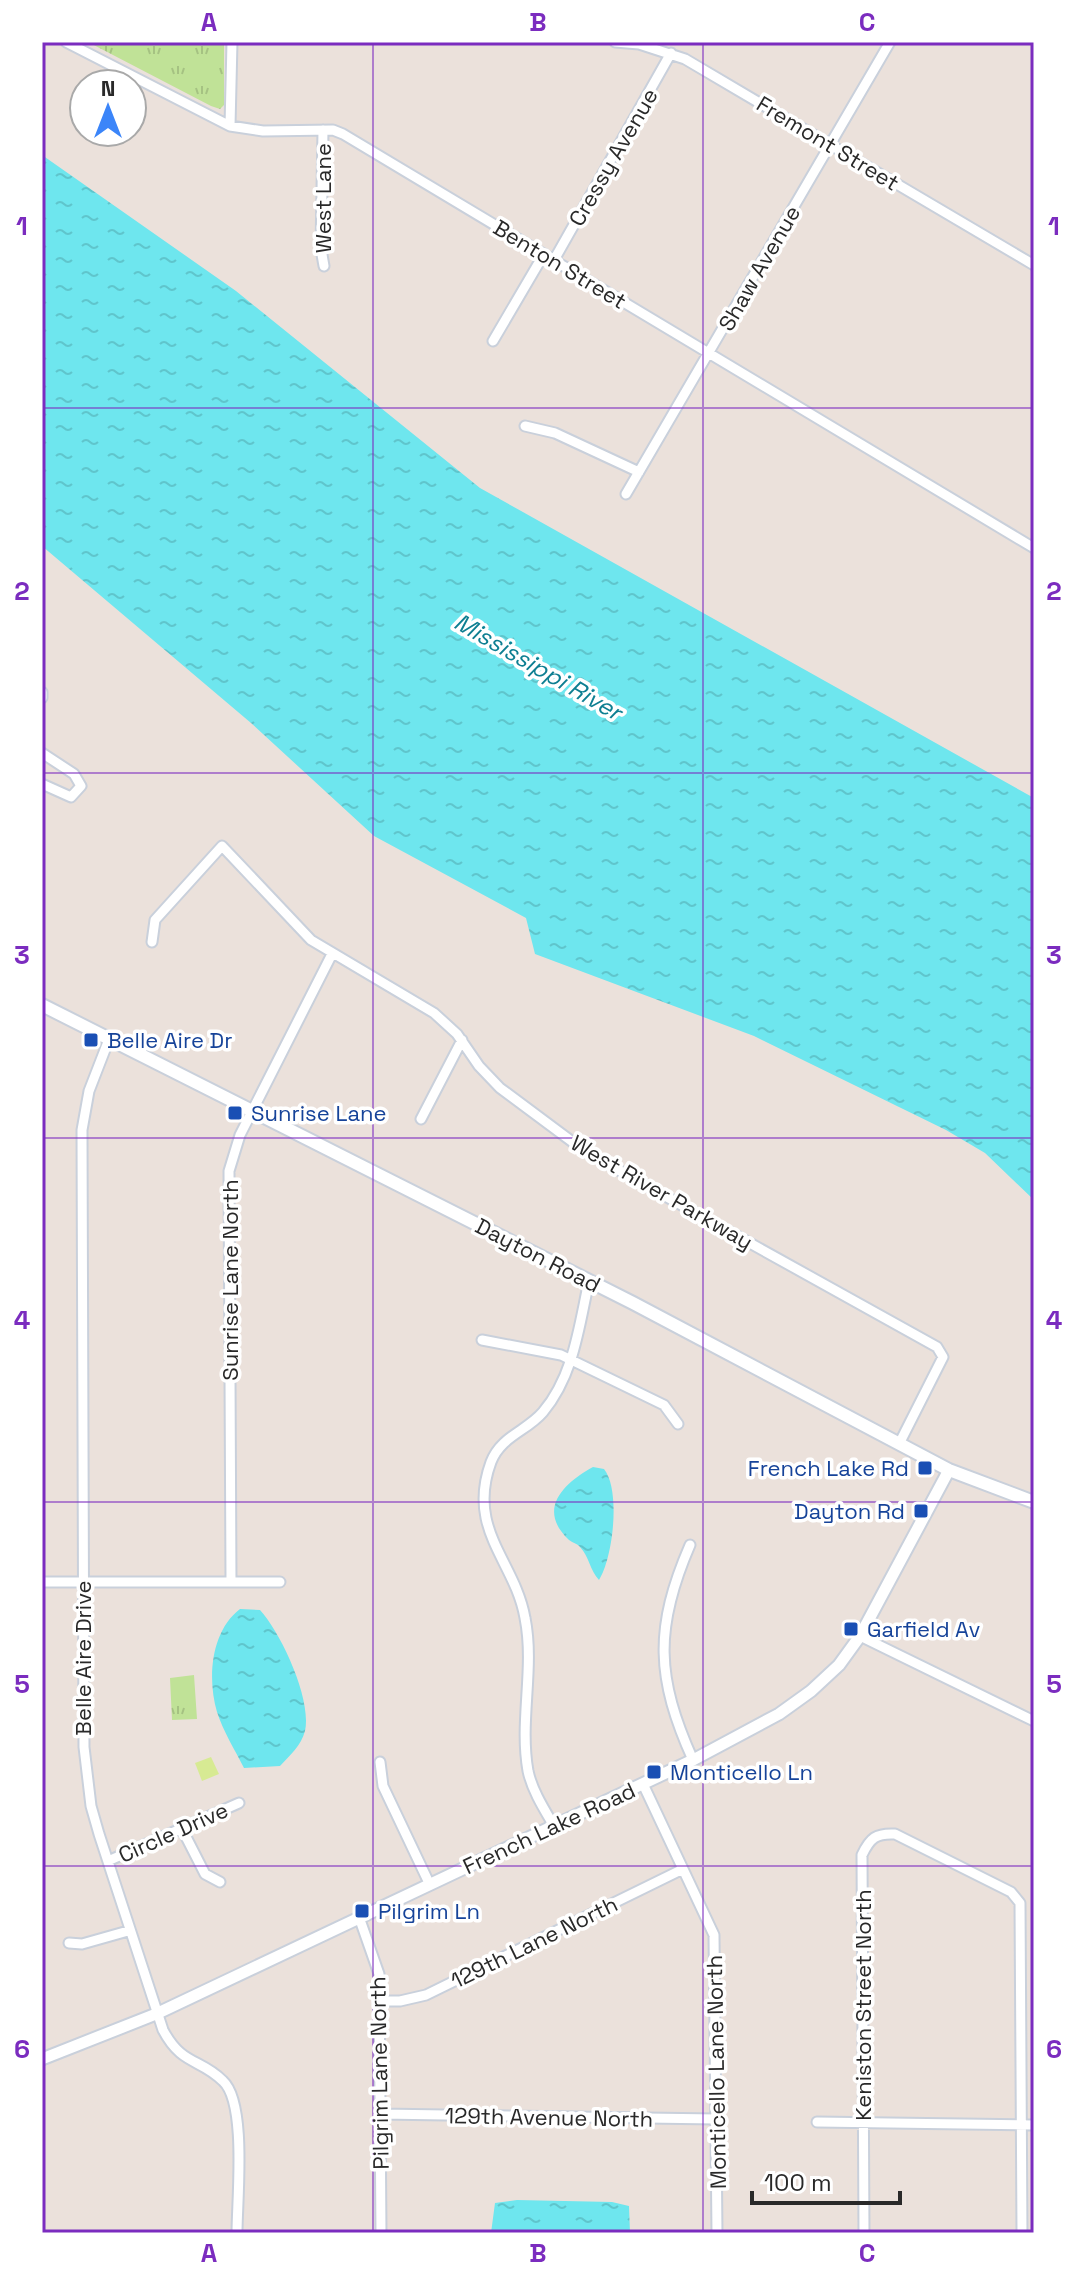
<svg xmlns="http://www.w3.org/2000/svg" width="1076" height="2275" font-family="'Space Grotesk',sans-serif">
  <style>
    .grass { fill: url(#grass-tufts) }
    .pitch { fill: #d7ea93 }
    .water { fill: url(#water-ripples) }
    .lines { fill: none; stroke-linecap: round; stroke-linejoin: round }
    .minor-casing { stroke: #c9d0db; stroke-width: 13 }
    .tertiary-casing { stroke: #c9d0db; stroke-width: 15 }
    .secondary-casing { stroke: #c9d0db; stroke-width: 16 }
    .minor { stroke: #fff; stroke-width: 9 }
    .tertiary { stroke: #fff; stroke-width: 11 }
    .secondary { stroke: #fff; stroke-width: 12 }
    .grid { fill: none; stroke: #7b2cbf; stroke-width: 2; stroke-opacity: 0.55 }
    .transit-dot { fill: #1a4fb4; stroke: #fff; stroke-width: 3 }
    .labels { text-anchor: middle; stroke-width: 7; stroke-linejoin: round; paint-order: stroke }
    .street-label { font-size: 22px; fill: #292929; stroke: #fff }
    .transit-label { font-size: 22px; fill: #164399; stroke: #fff; text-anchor: start }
    .water-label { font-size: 24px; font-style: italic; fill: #0e7f92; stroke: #fff }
    .neatline { fill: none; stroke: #7b2cbf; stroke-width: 3 }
    .grid-label { font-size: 26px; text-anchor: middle; font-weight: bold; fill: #7b2cbf }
  </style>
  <defs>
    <pattern id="grass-tufts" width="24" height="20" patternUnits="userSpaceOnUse" patternTransform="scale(2)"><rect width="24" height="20" fill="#c0e297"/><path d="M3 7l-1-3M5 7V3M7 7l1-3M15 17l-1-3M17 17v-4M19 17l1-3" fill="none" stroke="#a5c282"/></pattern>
    <pattern id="water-ripples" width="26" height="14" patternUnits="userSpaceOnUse" patternTransform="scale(2)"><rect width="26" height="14" fill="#6ee6ee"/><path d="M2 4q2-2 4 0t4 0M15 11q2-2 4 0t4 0" fill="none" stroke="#5fc5cc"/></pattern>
  </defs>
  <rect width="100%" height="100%" fill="#ebe1db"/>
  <path class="grass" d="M88,42H224V105L220,109L211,106Z
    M194,1675L197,1719L172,1720L170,1678Z"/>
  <path class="pitch" d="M211,1757L219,1774L202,1781L195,1763Z"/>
  <path class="water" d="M42,155L236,291L480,488L1034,798V1200L985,1153L946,1130L754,1036L535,954L526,918L374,836L251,723L42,546Z
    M593,1467L604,1469C621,1490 613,1558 599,1580C590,1571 589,1556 580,1547C578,1544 573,1543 569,1540C536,1509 564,1483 593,1467Z
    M240,1609L260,1610C281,1633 312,1699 305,1731C301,1746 290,1755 280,1766L244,1768C235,1750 223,1731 217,1712C207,1678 211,1631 240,1609Z
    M517,2200L612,2202L629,2206L630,2233H491L495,2203Z"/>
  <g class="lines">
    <g class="minor-casing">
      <path id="minor" d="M66,42L230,126L263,131L333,130L343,134L1034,548
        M615,42L639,44L685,59L1034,265
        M230,126L232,42
        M323,130L321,249L324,266
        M554,260L671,53
        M493,341L544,254
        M525,426L555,433L639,472
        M626,494L890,42
        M42,692V698
        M42,753L74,774L81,786L71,797L42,784
        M152,942L155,920L222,846L311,940L434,1013L457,1034L479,1066L500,1088L586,1152L937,1347L943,1357L899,1444
        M108,1042L89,1091L82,1130L84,1747L91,1806L99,1834L163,2030C182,2066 200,2058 223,2081C247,2103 237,2199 237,2233
        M421,1119L462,1040
        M482,1340L561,1355L664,1405L678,1424
        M690,1545C654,1628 656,1678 693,1760
        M231,1581L229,1171L240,1135L332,954
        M42,1582H280
        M860,1636L1034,1721
        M380,1762L383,1786L430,1885
        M643,1784L714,1935L717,2233
        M554,1826C544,1809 532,1790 528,1771C519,1721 535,1668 525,1618C515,1561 466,1530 491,1462C501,1436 527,1431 543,1412C574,1375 579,1326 589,1281
        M182,1829L205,1874L220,1882
        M108,1861L239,1803
        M359,1917L379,1974L381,2233
        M69,1943L82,1944L128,1931
        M380,2001H400L426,1995L683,1869
        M381,2114L716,2119
        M817,2122L1034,2125
        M864,2233L862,1855C870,1838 876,1833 895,1834L1011,1892L1020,1903L1022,2233"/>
    </g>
    <g class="tertiary-casing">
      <path id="tertiary" d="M42,2059L156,2014L693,1760L779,1714L811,1691L839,1665L860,1636L949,1470"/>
    </g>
    <g class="secondary-casing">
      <path id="secondary" d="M42,1005L633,1303L949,1470L1034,1502"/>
    </g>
    <use href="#minor" class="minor"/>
    <use href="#tertiary" class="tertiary"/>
    <use href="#secondary" class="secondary"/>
  </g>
  <path class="grid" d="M373,42V2233M703,42V2233M42,408H1034M42,773H1034M42,1138H1034M42,1502H1034M42,1866H1034"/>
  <g class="transit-dot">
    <rect x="83" y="1032" width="16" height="16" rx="4"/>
    <rect x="227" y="1105" width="16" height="16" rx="4"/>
    <rect x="917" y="1460" width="16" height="16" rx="4"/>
    <rect x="913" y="1503" width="16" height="16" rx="4"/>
    <rect x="843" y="1621" width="16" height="16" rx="4"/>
    <rect x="646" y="1764" width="16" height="16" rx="4"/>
    <rect x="354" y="1903" width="16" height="16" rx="4"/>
  </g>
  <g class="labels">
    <g class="street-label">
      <text transform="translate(828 143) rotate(31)" y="8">Fremont Street</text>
      <text transform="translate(613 157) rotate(-60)" y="8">Cressy Avenue</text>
      <text transform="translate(323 198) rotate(-90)" y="8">West Lane</text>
      <text transform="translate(560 264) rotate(31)" y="8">Benton Street</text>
      <text transform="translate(759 268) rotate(-60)" y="8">Shaw Avenue</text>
      <text transform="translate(662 1192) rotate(30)" y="8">West River Parkway</text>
      <text transform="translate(538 1255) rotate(27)" y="8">Dayton Road</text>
      <text transform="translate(230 1280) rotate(-90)" y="8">Sunrise Lane North</text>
      <text transform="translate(83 1658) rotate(-90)" y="8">Belle Aire Drive</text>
      <text transform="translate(549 1828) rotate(-25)" y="8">French Lake Road</text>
      <text transform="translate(173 1832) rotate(-24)" y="8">Circle Drive</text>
      <text transform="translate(534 1942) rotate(-26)" y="8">129th Lane North</text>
      <text transform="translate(863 2005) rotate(-90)" y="8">Keniston Street North</text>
      <text transform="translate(716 2072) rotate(-91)" y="8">Monticello Lane North</text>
      <text transform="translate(379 2073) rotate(-91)" y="8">Pilgrim Lane North</text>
      <text transform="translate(549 2117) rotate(1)" y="8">129th Avenue North</text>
    </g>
    <g class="transit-label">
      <text x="107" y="1048">Belle Aire Dr</text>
      <text x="251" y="1121">Sunrise Lane</text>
      <text x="909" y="1476" text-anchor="end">French Lake Rd</text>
      <text x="905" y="1519" text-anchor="end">Dayton Rd</text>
      <text x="867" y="1637">Garfield Av</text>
      <text x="670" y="1780">Monticello Ln</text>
      <text x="378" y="1919">Pilgrim Ln</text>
    </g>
    <g class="water-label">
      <text transform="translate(538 667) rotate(30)" y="8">Mississippi River</text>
    </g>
  </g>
  <rect width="1076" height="2275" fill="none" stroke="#ffffff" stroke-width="88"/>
  <g transform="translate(108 108)"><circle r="38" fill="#ffffff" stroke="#a9a9a9" stroke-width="2"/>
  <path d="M0-6L14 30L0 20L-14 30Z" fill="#3b85f9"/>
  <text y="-12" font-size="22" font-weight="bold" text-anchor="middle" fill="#292929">N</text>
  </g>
  <path d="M752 2191v12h148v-12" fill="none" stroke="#292929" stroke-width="4"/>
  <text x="764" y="2191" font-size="24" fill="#292929" stroke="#ffffff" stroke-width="6" paint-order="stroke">100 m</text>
  <rect x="44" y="44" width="988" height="2187" class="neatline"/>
  <g class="grid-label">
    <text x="209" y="31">A</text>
    <text x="538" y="31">B</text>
    <text x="867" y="31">C</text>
    <text x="22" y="235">1</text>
    <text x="1054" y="235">1</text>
    <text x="22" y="600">2</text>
    <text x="1054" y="600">2</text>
    <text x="22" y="964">3</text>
    <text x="1054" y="964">3</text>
    <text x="22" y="1329">4</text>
    <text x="1054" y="1329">4</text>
    <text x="22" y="1693">5</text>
    <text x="1054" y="1693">5</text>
    <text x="22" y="2058">6</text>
    <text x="1054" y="2058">6</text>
    <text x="209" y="2262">A</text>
    <text x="538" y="2262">B</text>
    <text x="867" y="2262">C</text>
  </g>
</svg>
